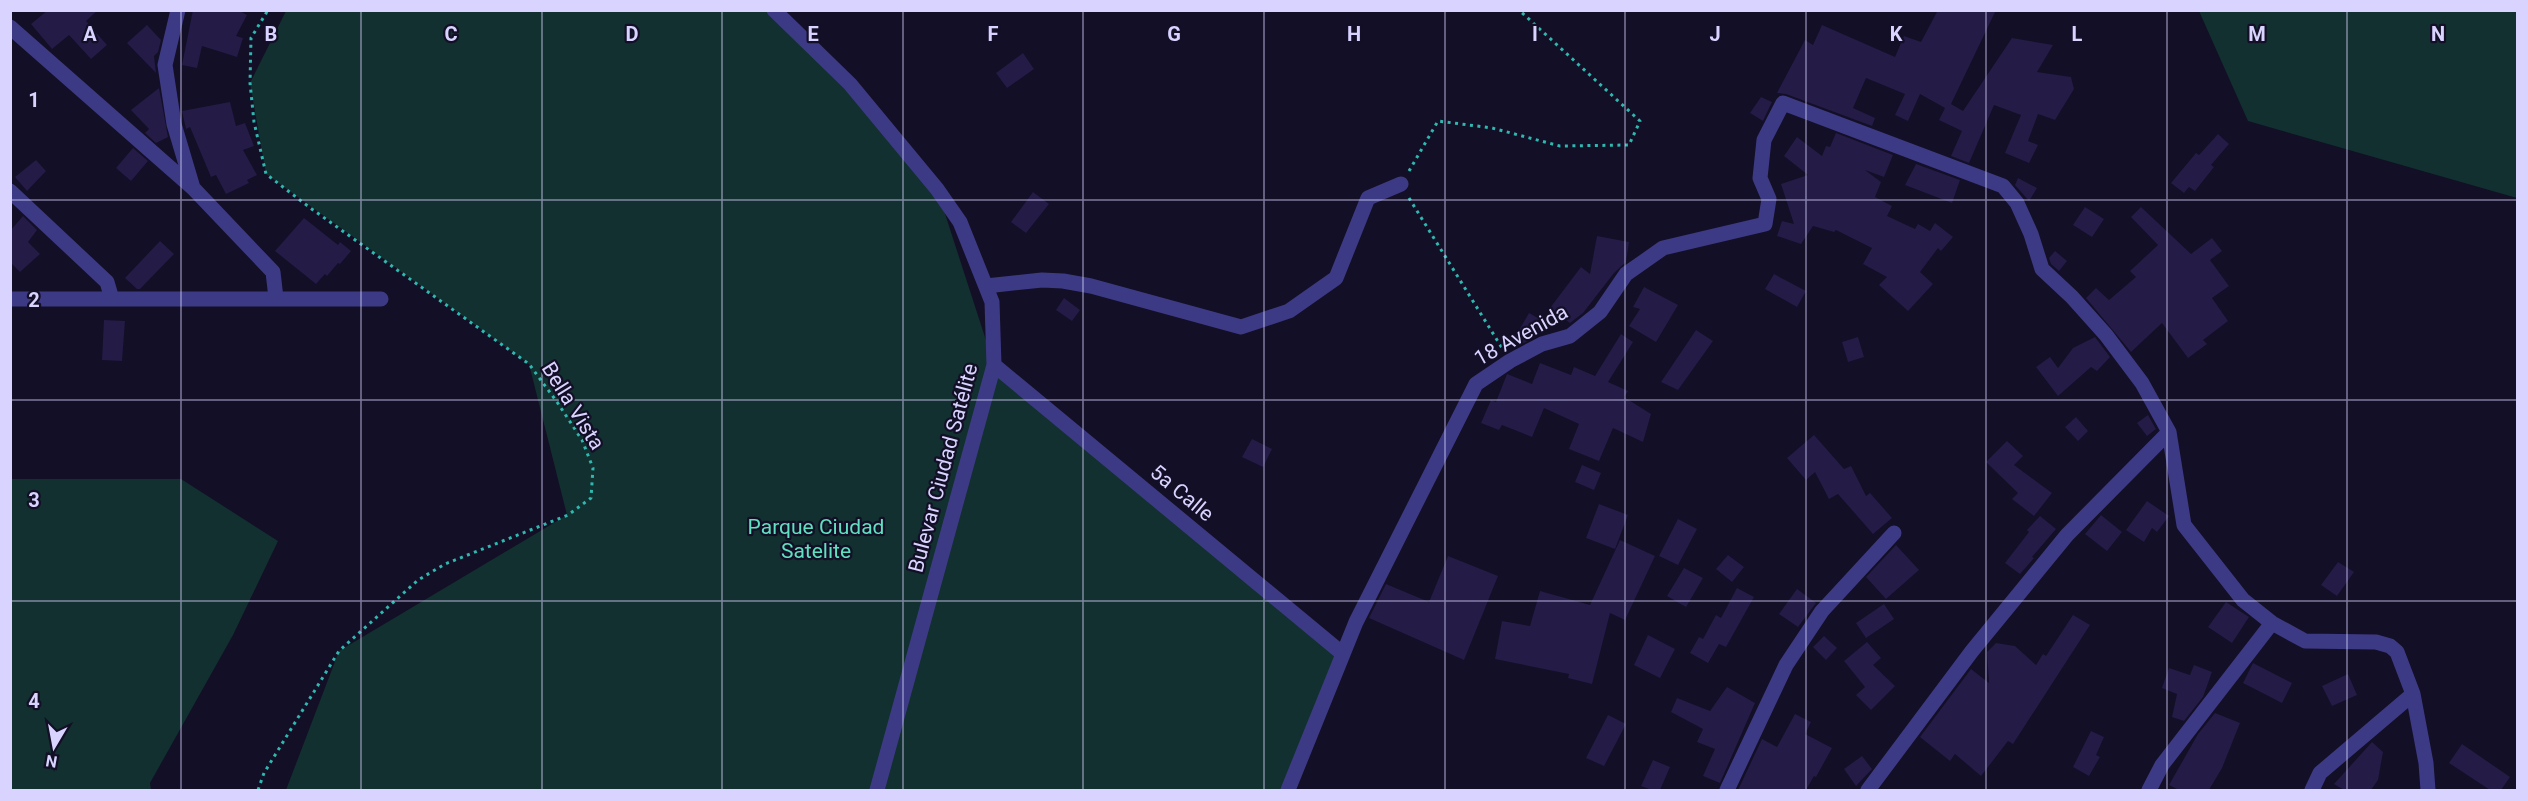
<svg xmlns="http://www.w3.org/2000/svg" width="2528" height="801" font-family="Roboto,sans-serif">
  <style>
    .green { fill: #12302f }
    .building { fill: #241b47 }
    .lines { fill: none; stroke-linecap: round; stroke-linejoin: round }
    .path { stroke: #2fb8b0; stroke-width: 3; stroke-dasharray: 3 4.5; stroke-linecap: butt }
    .minor { stroke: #3d3a85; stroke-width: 15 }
    .grid { fill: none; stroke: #d9d4ff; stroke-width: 1.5; stroke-opacity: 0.55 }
    .labels { text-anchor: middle; stroke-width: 4.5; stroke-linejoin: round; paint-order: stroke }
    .street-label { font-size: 21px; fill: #d9d4ff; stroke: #130f26 }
    .park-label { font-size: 21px; fill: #5fe0c0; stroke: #130f26 }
    .grid-label { font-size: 20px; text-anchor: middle; font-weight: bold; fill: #d9d4ff; stroke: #130f26; stroke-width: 4.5; stroke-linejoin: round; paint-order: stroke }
  </style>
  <rect width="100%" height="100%" fill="#130f26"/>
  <path class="green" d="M773,10L937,189L994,365L1343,654L1282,790H286L339,651L567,515L529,364L266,174L250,83L286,11Z
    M2199,11H2517V198L2248,121Z
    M11,479H181L278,541L233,635L150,783L151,790H11Z"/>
  <path class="building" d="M48,10H98L86,21L107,45L91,59L69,35L52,49L31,24Z
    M193,10H238L247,15L236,36L243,38L237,57L202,46L197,68L182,65Z
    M1938,10H1996L1951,104L1963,111L2012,38L2053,45L2037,72L2071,77L2074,89L2055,120L2038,114L2028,141L2038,145L2029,163L2005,153L2021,115L1994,105L1969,163L1951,156L1962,131L1939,120L1945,108L1920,94L1908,121L1895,115L1905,94L1866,78L1853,108L1875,118L1872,126L1786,94L1777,93L1805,40L1813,45L1822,25L1895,57L1904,36L1921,42Z
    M147,25L161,40L158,52L154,56L156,73L127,43Z
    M1023,53L1034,69L1007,88L996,73Z
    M159,88L168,137L156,143L145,133L149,129L131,110Z
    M1761,97L1772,102L1763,121L1750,113Z
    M230,102L236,126L245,123L254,146L243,150L257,175L247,180L249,183L226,194L216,175L211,177L190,127L186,129L182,111Z
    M1836,133L1893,155L1884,177L1865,170L1881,182L1875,197L1892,206L1887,216L1915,229L1918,224L1930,231L1935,223L1953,237L1941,251L1938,248L1920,272L1933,284L1908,311L1879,285L1887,277L1863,264L1872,248L1836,230L1834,232L1813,226L1801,244L1777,236L1782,221L1794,224L1781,184L1808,175L1784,156L1797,137L1822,156L1826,146L1830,147Z
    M2218,134L2229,144L2211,165L2214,167L2195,191L2189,187L2184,193L2171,183L2196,153L2199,155Z
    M133,148L148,161L131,181L116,168Z
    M36,160L46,171L27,191L15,177Z
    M1916,164L1960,180L1952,203L1905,185Z
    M2018,178L2037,188L2029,201L2015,185Z
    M1033,192L1049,204L1026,233L1011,222Z
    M2085,207L2104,219L2092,237L2073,225Z
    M2141,207L2191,254L2212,238L2222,251L2210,260L2229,286L2212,298L2228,321L2203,340L2207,344L2188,358L2162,323L2131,352L2086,298L2096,288L2109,300L2136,277L2130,271L2158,245L2131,217Z
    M23,216L37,230L28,242L40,254L20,272L10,262V231Z
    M304,218L338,245L340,242L351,251L340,264L338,263L327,276L325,274L316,284L275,251Z
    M1597,236L1629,242L1626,262L1614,273L1583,313L1570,323L1550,308L1581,267L1590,274Z
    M160,241L174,254L140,289H137L125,278Z
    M2055,251L2067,261L2059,271L2051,264L2049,258Z
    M1774,274L1806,291L1797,307L1765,289Z
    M1644,287L1678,305L1656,342L1629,326L1640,309L1633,307Z
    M1064,298L1080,310L1072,321L1056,310Z
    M1529,313L1545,322L1537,336L1522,344L1514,339Z
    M104,320L125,321L122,361L102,360Z
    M1696,330L1713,341L1678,390L1661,382Z
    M1621,334L1633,342L1608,382L1628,391L1624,397L1651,414L1643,442L1613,428L1599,461L1569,449L1579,424L1544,408L1532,437L1502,425L1499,430L1481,423L1491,400L1496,402L1507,374L1532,384L1540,363L1571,375L1574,367L1595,376Z
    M1858,337L1864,357L1848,362L1842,342Z
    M2095,337L2110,357L2097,371L2091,367L2058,396L2036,367L2050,357L2058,368L2073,348Z
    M2148,415L2156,429L2147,436L2137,423Z
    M2076,417L2088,431L2078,441L2065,427Z
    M1814,435L1844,469L1851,466L1866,496L1870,493L1892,518L1873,534L1838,494L1829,499L1815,472L1806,480L1787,458Z
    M1252,439L1272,449L1263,467L1242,457Z
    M2007,441L2023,456L2014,465L2052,493L2034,516L2012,499L2018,493L1986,462Z
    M1582,465L1601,473L1594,490L1575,482Z
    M2147,501L2169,516L2157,532L2152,528L2144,542L2126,530Z
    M1599,504L1628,515L1615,549L1586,538Z
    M2101,515L2122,532L2107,551L2085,534Z
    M2040,516L2056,529L2032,557L2034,558L2020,574L2005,563L2029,532L2027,530Z
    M1678,519L1697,529L1678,565L1659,556Z
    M1620,540L1655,556L1625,620L1610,613L1592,684L1568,678L1569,674L1495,659L1502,621L1530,626L1540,591L1590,605Z
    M1896,545L1919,570L1886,599L1866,577Z
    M1728,555L1744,567L1732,582L1716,569Z
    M1448,556L1498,576L1464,660L1369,618L1386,584L1429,602Z
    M2338,562L2354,572L2337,596L2321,585Z
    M1684,568L1703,578L1686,607L1667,596Z
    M1737,588L1754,597L1726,647L1719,644L1708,663L1690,653L1699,637L1703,639L1716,615L1721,618Z
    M1797,589L1816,603L1798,627L1779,614Z
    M2226,602L2249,617L2232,643L2208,627Z
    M1884,604L1894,619L1866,638L1856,623Z
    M2073,615L2090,625L2013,744L2008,741L1981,776L1955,754L1950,761L1920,737L1971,669L1989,683L1987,652L1996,643L2015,646L2036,665L2043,654L2046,656Z
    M1648,635L1675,649L1660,678L1634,665Z
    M1824,636L1837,648L1826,660L1813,647Z
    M1867,642L1881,658L1873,665L1895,686L1871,710L1856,695L1865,687L1844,661Z
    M2253,663L2292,683L2282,703L2243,683Z
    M2194,665L2212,672L2203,697L2184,721L2172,717L2177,694L2162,688L2169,668L2190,675Z
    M2348,674L2357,695L2332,706L2322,686Z
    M1727,687L1755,703L1720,783L1703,776L1715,749L1697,742L1703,729L1671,712L1677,698L1710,711Z
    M2215,713L2240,723L2222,768L2209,790H2179L2169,785L2198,734Z
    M1795,714L1811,722L1805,734L1832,748L1816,777L1814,776L1806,790H1738L1762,739L1777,747Z
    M1608,715L1626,724L1604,766L1586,758Z
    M2091,731L2104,737L2096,755L2100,757L2089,776L2073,767Z
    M2372,742L2383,752L2378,780L2371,790H2344L2334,784Z
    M2462,744L2510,777L2501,790H2490L2449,763Z
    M1862,756L1872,769L1856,786L1844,769Z
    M1653,760L1670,767L1660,790H1652L1641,786Z"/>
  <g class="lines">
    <path class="path" d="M1409,171L1438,121L1492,128L1560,146L1629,145L1640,121L1519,10
      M1409,198L1502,348
      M258,790L264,773L339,651L418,580L445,564L568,515L591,498L593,468L582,440L557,402L529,364L309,207L266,174L254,122L250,83L251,38L268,10"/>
    <path class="minor" d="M178,10L165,65L174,124L193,188
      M774,10L850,84L937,189L960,222L992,302L994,365L877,790
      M10,27L193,188L273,272L276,298
      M10,191L107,282L112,299
      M986,286L1042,280L1063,281L1091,286L1241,327L1289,311L1336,278L1368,198L1401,184
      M10,299H381
      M994,365L1343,654
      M1288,790L1356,622L1476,384L1510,361L1542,344L1570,336L1600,312L1626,274L1663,248L1765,224L1769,199L1760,178L1764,140L1783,103L2003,186L2017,203L2031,234L2042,269L2072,297L2106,335L2142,383L2169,432L2184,525L2243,600L2272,623L2305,641L2376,642L2390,646L2397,652L2413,694L2426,763L2428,790
      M1727,790L1786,665L1822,611L1894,533
      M1868,790L1972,651L2067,535L2169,432
      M2149,790L2162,765L2272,623
      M2312,790L2320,773L2413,694"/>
  </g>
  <path class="grid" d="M181,10V790M361,10V790M542,10V790M722,10V790M903,10V790M1083,10V790M1264,10V790M1445,10V790M1625,10V790M1806,10V790M1986,10V790M2167,10V790M2347,10V790M10,200H2518M10,400H2518M10,601H2518"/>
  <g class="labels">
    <g class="street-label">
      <text transform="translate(1521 335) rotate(-29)" y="7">18 Avenida</text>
      <text transform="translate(573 406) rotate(58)" y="7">Bella Vista</text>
      <text transform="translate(943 468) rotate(-75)" y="7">Bulevar Ciudad Satélite</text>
      <text transform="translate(1182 493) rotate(40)" y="7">5a Calle</text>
    </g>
    <g class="park-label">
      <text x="816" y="534">Parque Ciudad<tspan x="816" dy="24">Satelite</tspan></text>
    </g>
  </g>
  <g class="grid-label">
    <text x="90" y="41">A</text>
    <text x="271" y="41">B</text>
    <text x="451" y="41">C</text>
    <text x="632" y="41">D</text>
    <text x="813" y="41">E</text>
    <text x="993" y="41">F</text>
    <text x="1174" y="41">G</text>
    <text x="1354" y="41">H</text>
    <text x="1535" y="41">I</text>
    <text x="1715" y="41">J</text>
    <text x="1896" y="41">K</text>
    <text x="2077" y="41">L</text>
    <text x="2257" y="41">M</text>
    <text x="2438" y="41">N</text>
    <text x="34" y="107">1</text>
    <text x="34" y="307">2</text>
    <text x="34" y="507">3</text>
    <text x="34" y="708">4</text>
  </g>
  <rect width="2528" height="801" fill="none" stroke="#d9d4ff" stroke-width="24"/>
  <g transform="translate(54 747) rotate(190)" stroke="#130f26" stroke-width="4.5" paint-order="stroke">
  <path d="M0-4.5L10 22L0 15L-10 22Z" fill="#d9d4ff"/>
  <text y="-9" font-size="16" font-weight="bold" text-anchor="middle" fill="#d9d4ff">N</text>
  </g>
</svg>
